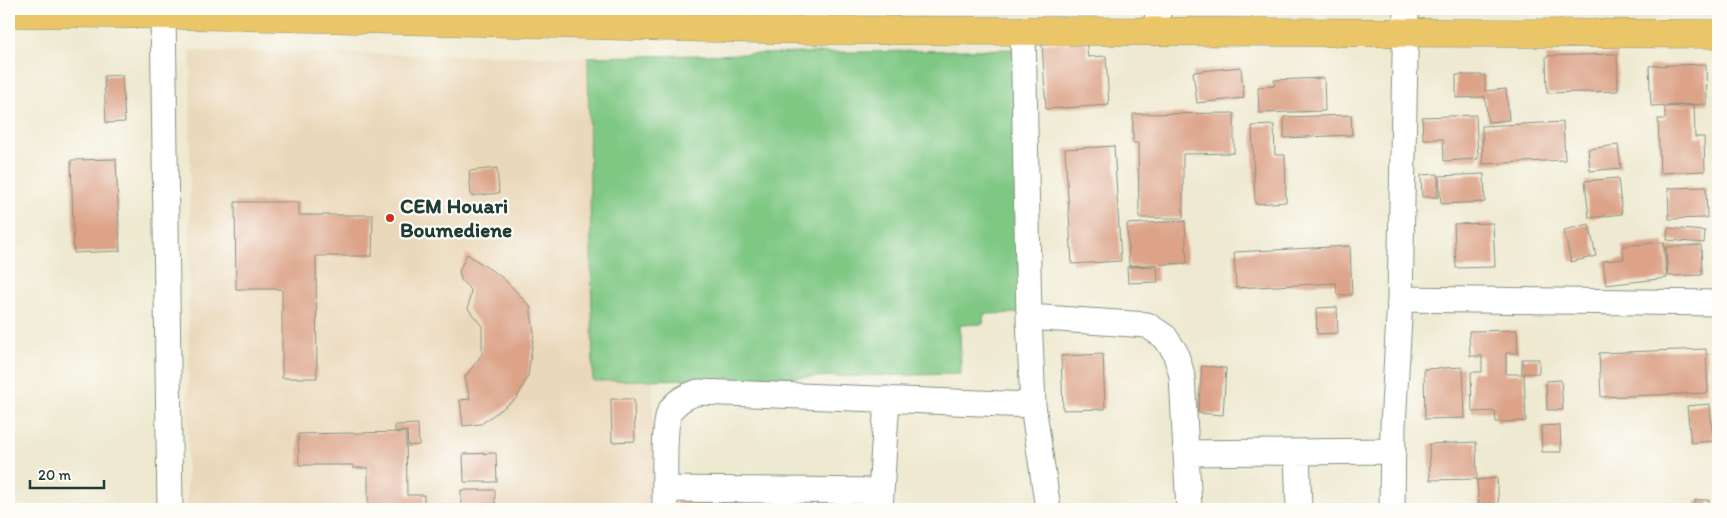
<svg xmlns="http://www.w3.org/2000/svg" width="1727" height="518" font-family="Itim,sans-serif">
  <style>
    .built { fill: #ead8ba }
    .green { fill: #7fc884; stroke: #4f825c }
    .building { fill: #dca388 }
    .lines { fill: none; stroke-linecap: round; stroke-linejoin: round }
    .street-casing { stroke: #869382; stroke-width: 27 }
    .highway-casing { stroke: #869382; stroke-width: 29 }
    .street { stroke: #fff; stroke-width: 25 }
    .highway { stroke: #eac669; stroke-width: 28 }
    .poi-dot { fill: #c8321e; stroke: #fdfcf7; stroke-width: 2 }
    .labels { text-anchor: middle; stroke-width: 4.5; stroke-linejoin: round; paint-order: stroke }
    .poi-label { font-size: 21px; font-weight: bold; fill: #1f3d34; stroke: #fdfcf7; text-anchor: start }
  </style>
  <rect width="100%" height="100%" fill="#fdfcf7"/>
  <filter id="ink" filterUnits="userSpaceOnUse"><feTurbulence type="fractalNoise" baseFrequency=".02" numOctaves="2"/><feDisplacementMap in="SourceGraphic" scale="10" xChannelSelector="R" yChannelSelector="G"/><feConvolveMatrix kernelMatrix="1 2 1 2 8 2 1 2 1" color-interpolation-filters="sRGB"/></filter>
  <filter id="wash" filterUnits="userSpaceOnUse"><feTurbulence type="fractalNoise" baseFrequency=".0096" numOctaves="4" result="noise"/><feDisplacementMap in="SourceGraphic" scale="20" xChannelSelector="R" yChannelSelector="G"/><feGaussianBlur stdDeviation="1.12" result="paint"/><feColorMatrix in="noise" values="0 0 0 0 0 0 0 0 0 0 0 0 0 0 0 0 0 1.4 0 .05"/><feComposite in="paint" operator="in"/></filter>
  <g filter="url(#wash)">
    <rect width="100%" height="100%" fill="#eee9d0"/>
    <path class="built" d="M191,51L588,57L593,381L653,380V509H187Z"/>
    <path class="green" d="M1017,49L1022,313L984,314L983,324L960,325L961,374L593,381L588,57Z"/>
    <g id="blocks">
      <path class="building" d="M1086,41L1088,57L1106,56L1109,105L1046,109L1042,44Z
        M1617,54L1618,91L1547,93L1546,56Z
        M1706,64L1707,104L1651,106L1649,66Z
        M1241,67L1244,98L1197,103L1193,72Z
        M122,75L125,122L106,123L104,76Z
        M1456,75H1485V91L1506,89L1509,120L1488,122L1485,97L1456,98Z
        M1324,78L1325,111L1259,113L1258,87L1274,86V80Z
        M1694,105L1695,137H1704L1705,171L1660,173L1658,119H1665V107Z
        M1234,113V153L1183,154V218H1139L1138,143H1133V114Z
        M1351,115L1352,135L1284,138V117Z
        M1476,115L1478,159L1444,161L1443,139H1423L1422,117Z
        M1563,122L1565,160L1483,164L1482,126Z
        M1274,125L1275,155H1285L1286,202L1255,204L1252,126Z
        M1618,145L1621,168L1590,171L1588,149Z
        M1114,146L1121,261L1072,264L1065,149Z
        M116,159L120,251L74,253L71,160Z
        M497,168L499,193L471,196L469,171Z
        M1438,174V197H1422L1421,175Z
        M1484,174L1485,202L1441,204L1439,176Z
        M1618,178L1622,214L1589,218L1585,181Z
        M1706,187L1707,218L1669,219L1668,188Z
        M235,202H299V215H373L372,256H316L317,378H282V289H236Z
        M1185,221L1187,263L1129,266L1127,224Z
        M1493,223L1495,267L1456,268L1454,224Z
        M1589,224L1596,256L1571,262L1564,230Z
        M1668,228L1705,231L1704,243L1667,240Z
        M1664,242L1667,278L1606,285L1603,261L1624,259L1622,246Z
        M1701,245L1702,275L1668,276L1666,247Z
        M1350,246L1352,295H1337L1336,283L1236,288L1234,252Z
        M467,254L503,278L530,306L534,333L528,376L517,398L481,424L463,426L460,400L470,399L465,377L482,354V326L468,309L471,290L461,280L459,271Z
        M1157,266L1158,282L1128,283L1127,267Z
        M1337,307L1338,333L1317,334L1316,308Z
        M1517,330L1518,353H1506V374H1522V359H1539V373H1524L1526,421L1496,422L1495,411L1472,412L1471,372H1482V356H1470L1469,331Z
        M1706,349L1708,393L1601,397L1599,353Z
        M1103,354L1105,409L1063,410L1061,356Z
        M1202,366L1226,368L1223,415L1198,413Z
        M1463,367L1465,418L1425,419L1424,369Z
        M1561,380L1563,410H1547L1546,381Z
        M611,399H634L635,441L612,442Z
        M1710,404L1713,441L1691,443L1687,406Z
        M418,424L419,445L408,446L407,431L395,432V425Z
        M1560,425L1561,452H1542L1541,426Z
        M406,432L407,495H424V509H368V468H353V465H299L298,434Z
        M1476,442L1477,479L1430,480L1429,444Z
        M496,453L497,482H464L463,454Z
        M1497,478L1499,509H1479L1477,480Z
        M461,490H495V509H461Z
        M676,494H764V509H676Z
        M1695,500H1709V509H1695Z
        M807,506L830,508V509H807Z"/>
    </g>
  </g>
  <g filter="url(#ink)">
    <use href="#blocks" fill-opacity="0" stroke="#869382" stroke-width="1"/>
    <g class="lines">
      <g class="street-casing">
        <path id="street" d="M163,9L170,509
          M815,30L816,9
          M1023,31L1029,317L1033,405L1048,509
          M1157,32L1158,9
          M1400,299L1718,303
          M1029,317L1147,325L1165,337L1175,352L1182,375L1186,453
          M1297,452L1299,509
          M665,489L881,491
          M665,509C665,492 663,423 670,411C677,400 687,396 698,392L1033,405
          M880,509L887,399
          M1189,509L1186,453L1393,451
          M1392,509L1393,426L1400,299L1406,9"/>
      </g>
      <g class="highway-casing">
        <path id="highway" d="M9,13C278,14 547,26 816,30C1117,34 1418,35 1718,34"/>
      </g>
      <use href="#street" class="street"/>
      <use href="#highway" class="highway"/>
    </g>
  </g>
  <circle class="poi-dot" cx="390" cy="218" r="5"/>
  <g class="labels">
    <g class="poi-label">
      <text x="400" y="213">CEM Houari<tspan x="400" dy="24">Boumediene</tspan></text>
    </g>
  </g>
  <rect width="1727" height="518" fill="none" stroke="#fdfcf7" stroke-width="30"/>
  <path d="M30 480v8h74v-8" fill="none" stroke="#1f3d34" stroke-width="2.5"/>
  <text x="38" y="480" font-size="15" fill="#1f3d34" stroke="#fdfcf7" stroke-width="4" paint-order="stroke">20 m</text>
</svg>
